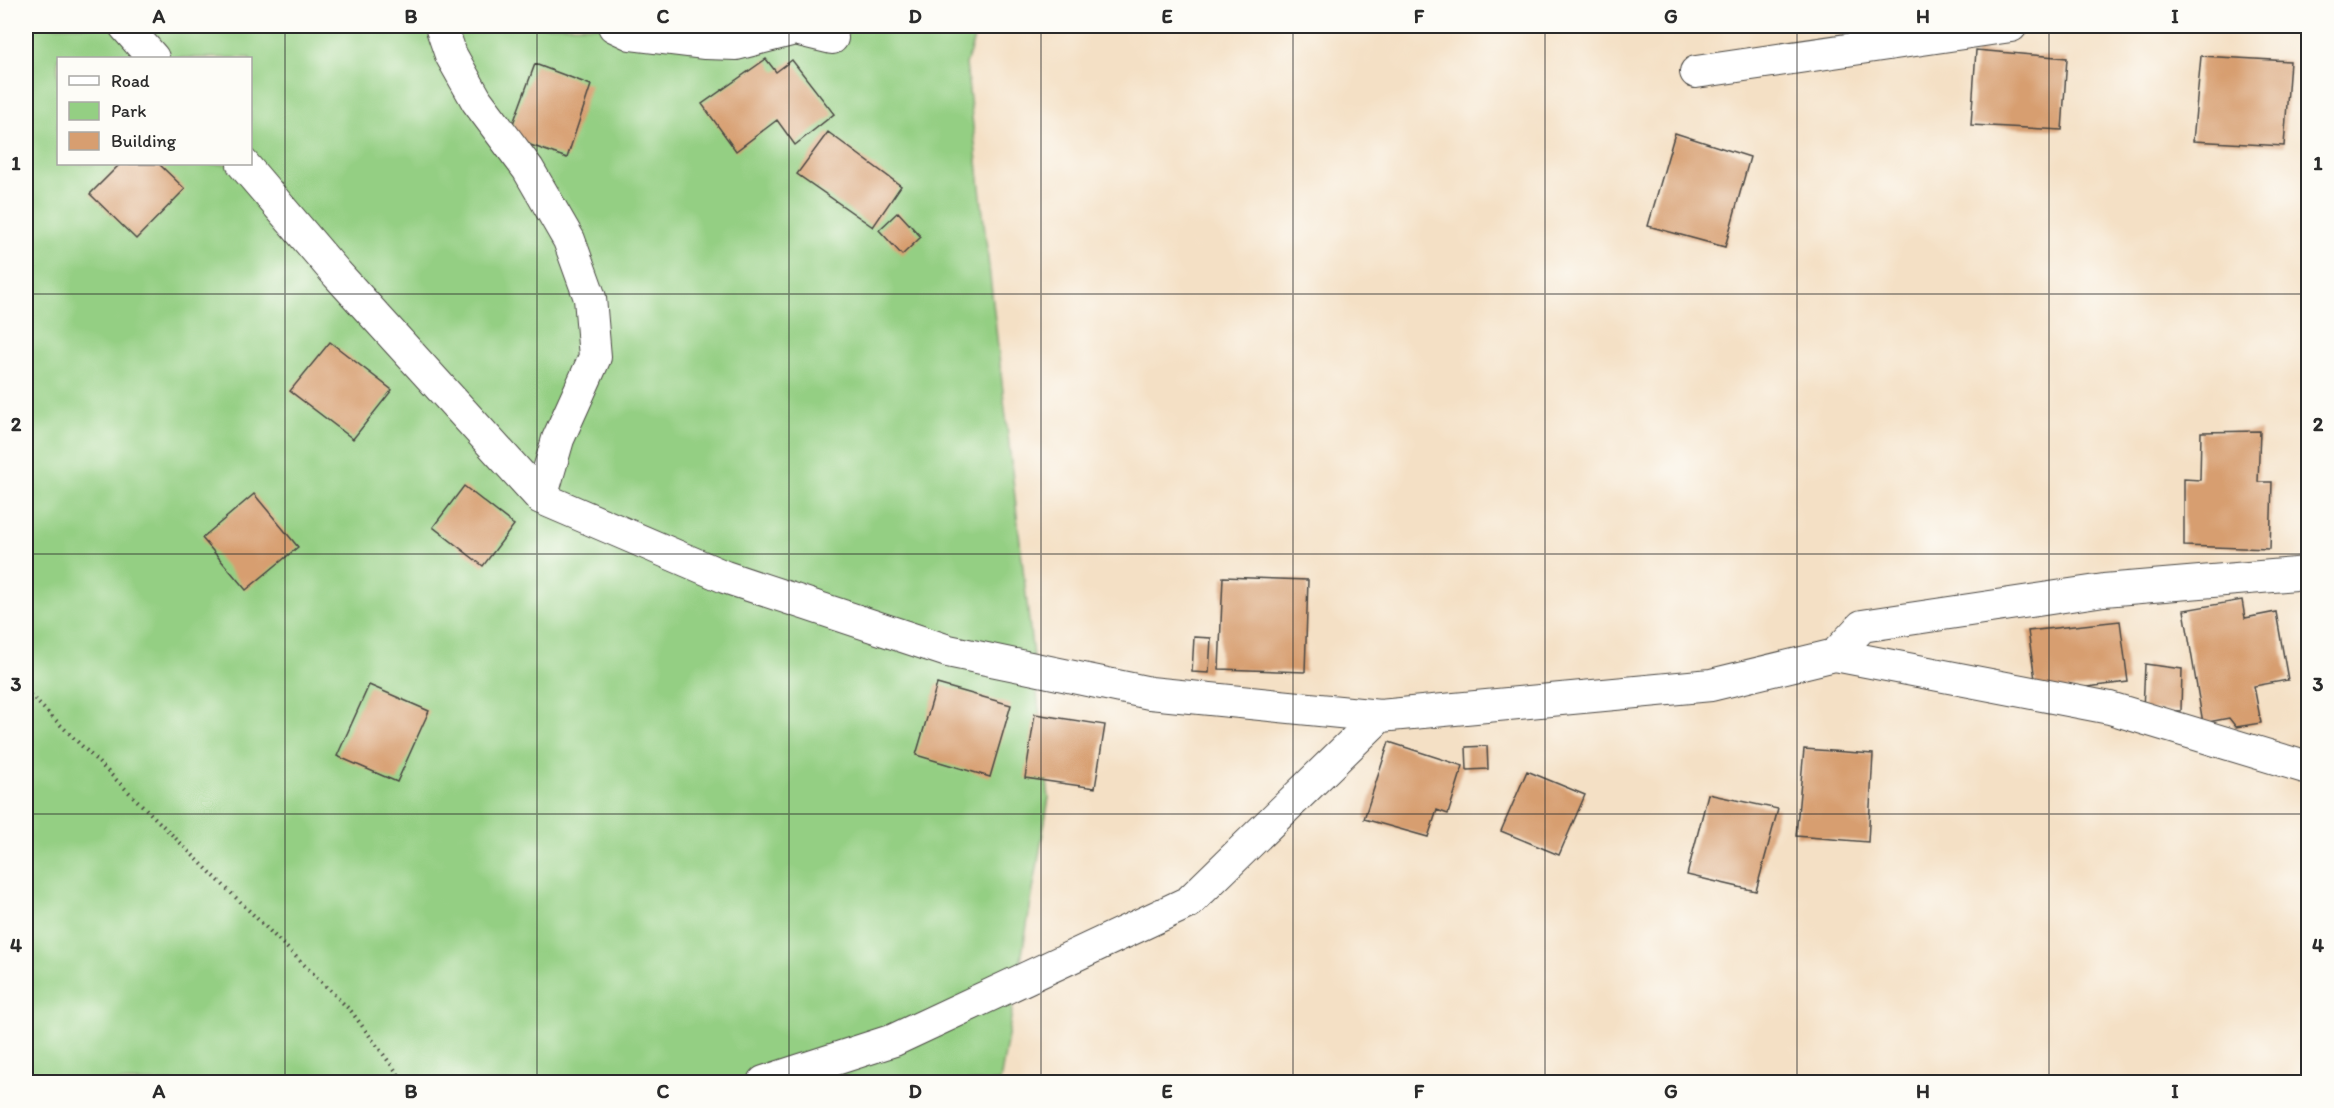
<svg xmlns="http://www.w3.org/2000/svg" width="2334" height="1108" font-family="Itim,sans-serif">
  <style>
    .green { fill: #94cf83; stroke: #607d57; stroke-width: 1.5; fill-rule: evenodd }
    .building { fill: #d79e70 }
    .lines { fill: none; stroke-linecap: round; stroke-linejoin: round }
    .street-casing { stroke: #494642; stroke-width: 34 }
    .path { stroke: #494642; stroke-width: 4; stroke-dasharray: 1.5 4.5; stroke-linecap: butt }
    .street { stroke: #fff; stroke-width: 32 }
    .grid { fill: none; stroke: #2b2b2b; stroke-width: 1.5; stroke-opacity: 0.55 }
    .neatline { fill: none; stroke: #2b2b2b; stroke-width: 2 }
    .grid-label { font-size: 20px; text-anchor: middle; font-weight: bold; fill: #2b2b2b }
  </style>
  <rect width="100%" height="100%" fill="#fdfcf7"/>
  <filter id="ink" filterUnits="userSpaceOnUse"><feTurbulence type="fractalNoise" baseFrequency=".0167" numOctaves="2"/><feDisplacementMap in="SourceGraphic" scale="12" xChannelSelector="R" yChannelSelector="G"/><feConvolveMatrix kernelMatrix="1 2 1 2 8 2 1 2 1" color-interpolation-filters="sRGB"/></filter>
  <filter id="wash" filterUnits="userSpaceOnUse"><feTurbulence type="fractalNoise" baseFrequency=".008" numOctaves="4" result="noise"/><feDisplacementMap in="SourceGraphic" scale="24" xChannelSelector="R" yChannelSelector="G"/><feGaussianBlur stdDeviation="1.35" result="paint"/><feColorMatrix in="noise" values="0 0 0 0 0 0 0 0 0 0 0 0 0 0 0 0 0 1.4 0 .05"/><feComposite in="paint" operator="in"/></filter>
  <g filter="url(#wash)">
    <rect width="100%" height="100%" fill="#f4e0c5"/>
    <path class="green" d="M26,26H978L966,64L1049,798L1000,1082H26ZM58,58H250V164H58Z"/>
    <g id="blocks">
      <path class="building" d="M1976,50L2067,58L2062,130L1971,125Z
        M2201,56L2290,61L2284,146L2193,141Z
        M766,59L776,72L792,60L834,114L795,145L777,120L736,151L702,104Z
        M535,64L591,85L567,158L508,137Z
        M828,132L901,186L873,227L797,174Z
        M1675,133L1750,157L1725,247L1648,226Z
        M120,164H159L185,189L136,239L90,194Z
        M898,212L921,237L902,255L879,230Z
        M330,342L392,390L353,439L290,391Z
        M2260,431L2258,482H2272L2270,549L2184,546V479L2200,480L2201,432Z
        M464,486L514,525L483,566L433,527Z
        M254,494L298,547L246,590L202,538Z
        M1223,577L1308,580L1305,672L1219,669Z
        M2242,600L2245,618L2276,612L2288,680L2254,686L2261,723L2236,727L2229,718L2203,723L2184,610Z
        M2120,621L2128,682L2037,693L2028,631Z
        M1194,637L1211,638L1209,673L1192,672Z
        M2145,664L2182,669L2181,711L2143,710Z
        M937,684L1011,705L990,777L916,755Z
        M369,685L429,711L397,782L337,756Z
        M1035,714L1105,725L1095,788L1025,778Z
        M1389,742L1463,766L1448,814L1437,810L1428,837L1364,819Z
        M1487,746L1488,769L1467,770L1466,747Z
        M1804,749L1873,754L1868,842L1796,836Z
        M1527,771L1585,795L1559,855L1501,831Z
        M1708,794L1778,809L1756,891L1687,875Z"/>
    </g>
  </g>
  <g filter="url(#ink)">
    <use href="#blocks" fill-opacity="0" stroke="#494642" stroke-width="1.5"/>
    <g class="lines">
      <g class="street-casing">
        <path id="street" d="M125,26L153,58
          M441,26L451,55L477,101L528,169L569,240L590,298L595,357L558,439L541,498
          M614,26L631,34L705,43L736,44L795,29L832,38
          M1696,72L2011,26
          M243,164L337,274L541,498L725,577L948,651L1150,693L1380,716
          M1835,655L2110,708L2308,768
          M764,1082L894,1040L1189,902L1380,716L1711,685L1835,655L1862,626L2104,590L2308,573"/>
      </g>
      <path class="path" d="M26,691L351,1011L404,1082"/>
      <use href="#street" class="street"/>
    </g>
  </g>
  <path class="grid" d="M285,26V1082M537,26V1082M789,26V1082M1041,26V1082M1293,26V1082M1545,26V1082M1797,26V1082M2049,26V1082M26,294H2308M26,554H2308M26,814H2308"/>
  <rect width="2334" height="1108" fill="none" stroke="#fdfcf7" stroke-width="66"/>
  <rect x="57" y="57" width="195" height="108" fill="#fdfcf7" stroke="#a9a8a5" stroke-width="1.5"/>
  <rect x="69" y="76" width="30" height="9" fill="#ffffff" stroke="#a9a8a5" stroke-width="1.5"/>
  <text x="111" y="87" font-size="18" fill="#2b2b2b">Road</text>
  <rect x="69" y="102" width="30" height="18" fill="#94cf83" stroke="#a9a8a5" stroke-width="1.5"/>
  <text x="111" y="117" font-size="18" fill="#2b2b2b">Park</text>
  <rect x="69" y="132" width="30" height="18" fill="#d79e70" stroke="#a9a8a5" stroke-width="1.5"/>
  <text x="111" y="147" font-size="18" fill="#2b2b2b">Building</text>
  <rect x="33" y="33" width="2268" height="1042" class="neatline"/>
  <g class="grid-label">
    <text x="159" y="23">A</text>
    <text x="411" y="23">B</text>
    <text x="663" y="23">C</text>
    <text x="915" y="23">D</text>
    <text x="1167" y="23">E</text>
    <text x="1419" y="23">F</text>
    <text x="1671" y="23">G</text>
    <text x="1923" y="23">H</text>
    <text x="2175" y="23">I</text>
    <text x="16" y="170">1</text>
    <text x="2318" y="170">1</text>
    <text x="16" y="431">2</text>
    <text x="2318" y="431">2</text>
    <text x="16" y="691">3</text>
    <text x="2318" y="691">3</text>
    <text x="16" y="952">4</text>
    <text x="2318" y="952">4</text>
    <text x="159" y="1098">A</text>
    <text x="411" y="1098">B</text>
    <text x="663" y="1098">C</text>
    <text x="915" y="1098">D</text>
    <text x="1167" y="1098">E</text>
    <text x="1419" y="1098">F</text>
    <text x="1671" y="1098">G</text>
    <text x="1923" y="1098">H</text>
    <text x="2175" y="1098">I</text>
  </g>
</svg>
